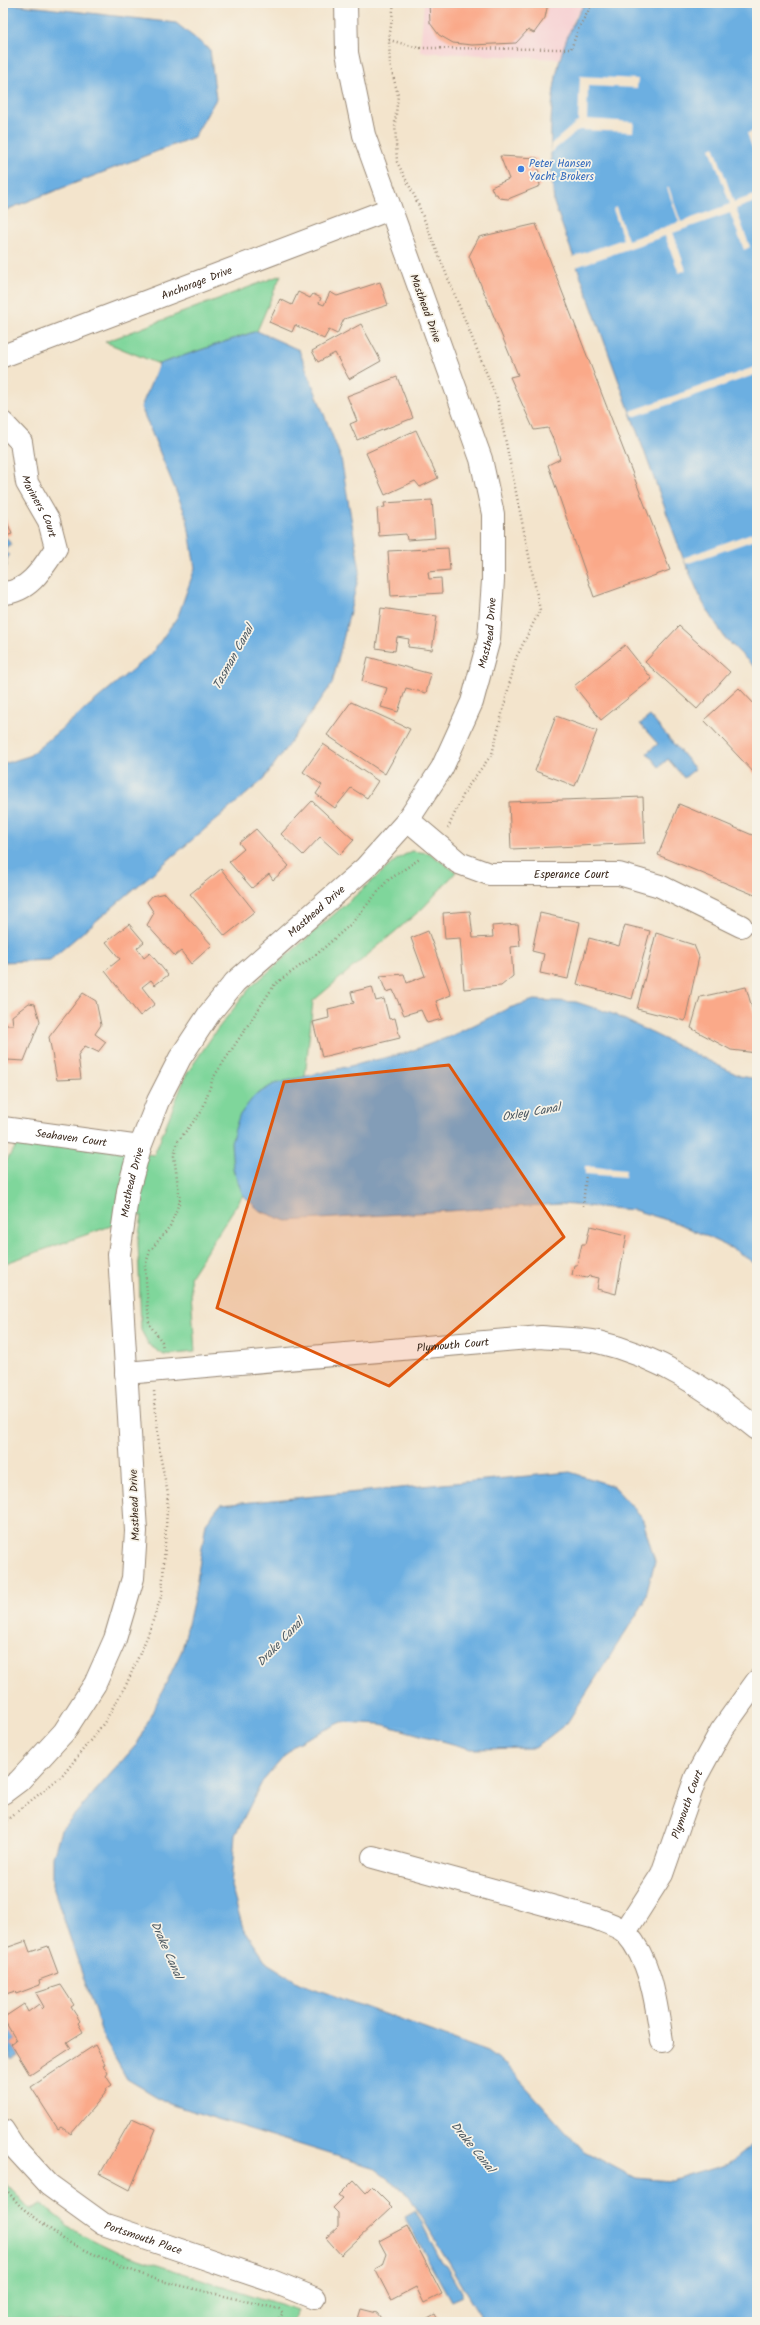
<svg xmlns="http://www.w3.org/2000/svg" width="760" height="2325" font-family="Kalam,sans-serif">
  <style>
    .built { fill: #f7cfd2 }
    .green { fill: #7fd69b; stroke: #5d805c }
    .water { fill: #6cafe1; stroke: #546c80 }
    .pier { fill: #f3e4cc }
    .building { fill: #faa989 }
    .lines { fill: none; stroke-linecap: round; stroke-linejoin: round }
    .minor-casing { stroke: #978775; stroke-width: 24 }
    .path { stroke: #978775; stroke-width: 2.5; stroke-dasharray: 1 3; stroke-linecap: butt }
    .minor { stroke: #fff; stroke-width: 22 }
    .marked { fill: #df570d; fill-opacity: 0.2; stroke: #df570d; stroke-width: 3; stroke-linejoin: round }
    .shop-dot { fill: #3f7fe0; stroke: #f7f3e8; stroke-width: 1.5 }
    .labels { text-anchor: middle; stroke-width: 3.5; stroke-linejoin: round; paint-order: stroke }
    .shop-label { font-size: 11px; fill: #366cbe; stroke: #f7f3e8; text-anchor: start }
    .street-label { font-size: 11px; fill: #3b2a1e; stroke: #f7f3e8 }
    .water-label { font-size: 12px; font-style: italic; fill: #4c5962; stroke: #f7f3e8 }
  </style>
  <rect width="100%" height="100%" fill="#f7f3e8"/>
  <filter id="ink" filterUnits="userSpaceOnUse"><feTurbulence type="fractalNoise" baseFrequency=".025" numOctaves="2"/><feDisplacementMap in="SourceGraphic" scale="8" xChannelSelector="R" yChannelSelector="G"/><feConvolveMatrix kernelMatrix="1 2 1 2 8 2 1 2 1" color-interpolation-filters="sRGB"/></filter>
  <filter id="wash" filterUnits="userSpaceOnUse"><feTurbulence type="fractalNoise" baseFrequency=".012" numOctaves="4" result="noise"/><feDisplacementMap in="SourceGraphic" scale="16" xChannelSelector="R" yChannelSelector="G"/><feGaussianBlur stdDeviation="0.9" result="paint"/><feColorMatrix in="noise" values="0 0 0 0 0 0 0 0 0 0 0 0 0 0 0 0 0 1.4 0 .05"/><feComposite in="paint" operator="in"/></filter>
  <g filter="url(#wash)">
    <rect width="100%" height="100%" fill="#f3e4cc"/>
    <path class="built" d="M424,3H429L430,23L439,35L453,43L472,45L516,42L528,30L534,33L545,18L548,3H585L575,17L559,59L420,52Z"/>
    <path class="green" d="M281,275L257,331L159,364L105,342Z
      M411,851L429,853L456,872L423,908L313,1001L305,1077L274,1084L233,1169L243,1195L190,1277L195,1352L164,1355L149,1345L141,1330L138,1241L142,1215L3,1264V1166L21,1139L154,1155L186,1075L216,1031L250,988L396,860Z
      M3,2181L30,2209L41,2204L75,2231L120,2253L298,2310L292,2322H3Z"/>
    <path class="water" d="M3,3L176,23L210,50L216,99L194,137L3,211Z
      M585,3H757V670L725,638L703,603L683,558L554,203C548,136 546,62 585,3Z
      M257,331L299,350L341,458L360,571L332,684L263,780L50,960L3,962V764L29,756L152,653L178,616L195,568L187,518L141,407L159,364Z
      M7,538L11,545L7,546L5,552L9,555L6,561L7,566L3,570V539Z
      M650,716L695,769L684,778L668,759L659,767L647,753L658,744L640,724Z
      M534,1000L576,1002L613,1014L740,1076L757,1079V1265L735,1250L680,1224L634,1210L561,1204L287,1221L260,1211L243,1195L233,1169L231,1142L239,1116L254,1096L274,1084L405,1053L449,1037L509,1008Z
      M570,1472L613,1486L642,1517L655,1561L644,1603L567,1723L535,1748L471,1749L381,1724L342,1722L295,1744L262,1782L235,1835L231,1886L243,1928L267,1963L299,1983L488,2052L507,2066L584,2151L635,2178L672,2181L728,2164L757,2141V2322H478L480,2315L408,2194L372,2167L169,2104L127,2079L104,2039L53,1887V1857L61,1830L137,1744L182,1650L194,1598L206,1523L220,1505Z
      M10,2029L16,2040L11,2044L18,2056L12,2060L3,2036Z
      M415,2210L442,2263L447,2266L462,2292V2296L451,2301L404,2216Z"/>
    <path class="pier" d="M580,76L638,79L637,88L588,86L587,119L634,122L633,132L579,130L550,153L551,144L578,121Z
      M755,131L757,137V162L747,133Z
      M714,146L734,202L757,194V201L736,209L750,247L744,250L730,213L673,233L686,270L679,273L665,236L576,267L572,257L623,239L613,209L616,207L628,240L679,222L667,188H669L681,222L730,204L710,148Z
      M757,366V374L633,417L631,411Z
      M757,531V539L686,564L683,558Z
      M585,1166L626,1170L625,1177L585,1174Z"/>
    <g id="blocks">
      <path class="building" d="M429,3H548L545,18L534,33L528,30L516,43L472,45L453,43L439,35L430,23Z
        M500,156L537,158L540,186L508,199L499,198L497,194H494L491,187L509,179Z
        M536,224L670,570L594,597L548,465L560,459L556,445L548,428L534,430L510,377L518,375L469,256L479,237Z
        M380,282L388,305L344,319L337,334L329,330L324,339L295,325L292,332L269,322L280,299L292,305L298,292L310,298L313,294L321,298L319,303L324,305L330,292L337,296Z
        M361,324L381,361L349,379L335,353L318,362L312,351Z
        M397,377L413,418L357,440L350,424L357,421L347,396Z
        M416,430L438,478L420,487L415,481L385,495L366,453Z
        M432,500L435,538L407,540L406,534L379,536L377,508L385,507L384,503Z
        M5,517L12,534L3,537V518Z
        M448,548L450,570L428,572L429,579L441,578L442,593L391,596L388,551Z
        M381,608L437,616L432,650L408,647L409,639L397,637L395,651L376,648Z
        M679,626L730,672L697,709L645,662Z
        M625,645L652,679L601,720L574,686Z
        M368,657L431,674L426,693L406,688L398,712L381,707L387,688L362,681Z
        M739,688L757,707V776L704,720Z
        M351,702L410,729L385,774L327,735Z
        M556,716L597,731L575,786L535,771Z
        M323,744L378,781L367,798L351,788L335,808L316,794L322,785L303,772Z
        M643,797L645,843L511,849L509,802Z
        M312,801L354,840L340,855L320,837L303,855L281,834Z
        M679,804L757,837V896L658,855Z
        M256,829L289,866L273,880L269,874L252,888L229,862L244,849L239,843Z
        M221,869L255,912L225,936L190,894Z
        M165,893L212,945L191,964L181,951L175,956L147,925L154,913L147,902L152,896Z
        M470,911L473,938L493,937L492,926L518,924L520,946L511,947L513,976L501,986L464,989L460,938L445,939L443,913Z
        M540,913L580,922L568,979L540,973L544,954L532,951Z
        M129,924L144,942L137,948L144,958L150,953L168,975L155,985L151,980L142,987L155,1004L140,1016L105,971L120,959L106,942Z
        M625,925L650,931L632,999L577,984L589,938L619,946Z
        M428,931L451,995L436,1001L442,1019L427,1023L421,1010L404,1015L393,990L386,992L380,976L404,974L407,983L425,976L411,938Z
        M656,933L694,945L699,957L685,1021L637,1009Z
        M372,987L376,1001L384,999L389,1019L395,1018L400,1038L322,1057L313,1022L329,1018L328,1009L354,1003L351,992Z
        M746,987L757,1025V1053L731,1050L691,1028L700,997Z
        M83,993L96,1001L101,1025L95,1034L106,1042L98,1052L85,1046L78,1055L81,1079L57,1080L49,1037Z
        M29,1003L35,1004L40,1021L24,1061L7,1060L3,1071V1025H13L12,1016Z
        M590,1226L627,1235L616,1294L597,1289L599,1278L589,1276L587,1278L572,1275L574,1265H577L582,1244H586Z
        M26,1941L30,1952L48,1946L58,1973L39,1980L40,1985L16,1994L15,1991L3,1995V1973L5,1972L3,1963L6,1962L3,1949Z
        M61,1985L74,2005L71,2007L80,2021L78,2023L83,2032L67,2042L71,2048L30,2075L11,2044L16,2040L3,2018L24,2004L28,2012L39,2004L42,2009L44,2007L36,1993Z
        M95,2045L105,2064L103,2065L108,2073L106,2076L112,2085L106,2089L107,2091L71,2134L61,2127L58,2129L31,2087Z
        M132,2118L156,2129L130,2190L100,2174Z
        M354,2180L366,2193L372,2187L392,2207L341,2255L326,2238L338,2227V2213L333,2208L343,2198L339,2195Z
        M407,2226L442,2294L424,2303L416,2287L391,2300L375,2269L382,2265L386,2254L379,2241Z
        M361,2309L377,2313L384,2322L387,2320L389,2322H357Z
        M435,2314L439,2322H425L424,2320Z"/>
    </g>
  </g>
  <g filter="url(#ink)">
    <use href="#blocks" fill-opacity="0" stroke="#978775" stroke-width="1"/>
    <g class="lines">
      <g class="minor-casing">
        <g id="minor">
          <path id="s1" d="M3,356L390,209"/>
          <path id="s2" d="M3,423L21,442L27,483L49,521L56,548C43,568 29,592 3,593"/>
          <path id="s3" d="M408,820L459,863L489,874H619L660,886L741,926"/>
          <path id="s4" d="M3,1128L140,1147"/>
          <path id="s5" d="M126,1373L541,1337C559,1339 580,1338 598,1342C659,1356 709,1390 757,1429"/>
          <path id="s6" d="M3,1793L19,1781L64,1732L95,1684L115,1639L133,1578L136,1531L119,1254L128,1191L140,1147L158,1101L180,1058L209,1014L235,982L365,868L408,820L442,768L472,702L489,639L493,580V514L481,459L364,135L347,53L346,3"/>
          <path d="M373,1857L595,1918C604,1922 619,1926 626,1933C652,1962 656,2004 662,2041"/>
          <path id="s7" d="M625,1932L662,1874L696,1777L721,1731L757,1681"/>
          <path id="s8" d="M3,2130L14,2147L49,2185L103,2224L272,2281L314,2298"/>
        </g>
      </g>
      <path class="path" d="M394,3L389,40L390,64L398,95L395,123L397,162L415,197L497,399L540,610L516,658L492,754L466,789L448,828
        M389,40L419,48L571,49L579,27L593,3
        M583,1206L586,1174
        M163,1350L162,1342L149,1324L145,1266L150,1251L170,1226L180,1201L174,1156L178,1141L202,1111L213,1078L275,984L318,953L351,924L387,881L421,858
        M3,1823L63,1775L104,1723L127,1683L148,1635L162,1594L168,1494L160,1455L154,1391
        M3,2186L21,2207L66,2241L115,2264L157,2280L279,2309L283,2313L276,2322"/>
      <use href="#minor" class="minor"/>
    </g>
  </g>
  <path class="marked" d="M449,1065L564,1237L389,1386L217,1308L284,1082Z"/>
  <circle class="shop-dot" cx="521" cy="169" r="4"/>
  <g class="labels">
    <g class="shop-label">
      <text x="529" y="167">Peter Hansen<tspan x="529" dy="13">Yacht Brokers</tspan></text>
    </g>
    <g class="street-label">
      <text dy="4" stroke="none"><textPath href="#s1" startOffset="207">Anchorage Drive</textPath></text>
      <text transform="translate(426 308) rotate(70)" y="4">Masthead Drive</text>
      <text dy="4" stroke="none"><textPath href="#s2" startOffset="94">Mariners Court</textPath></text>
      <text dy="4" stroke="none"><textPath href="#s6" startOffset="1325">Masthead Drive</textPath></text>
      <text dy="4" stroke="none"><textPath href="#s3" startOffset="181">Esperance Court</textPath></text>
      <text dy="4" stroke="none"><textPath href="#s6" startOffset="990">Masthead Drive</textPath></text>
      <text dy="4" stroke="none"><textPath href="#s4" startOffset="69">Seahaven Court</textPath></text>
      <text dy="4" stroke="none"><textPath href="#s6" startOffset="654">Masthead Drive</textPath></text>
      <text dy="4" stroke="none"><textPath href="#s5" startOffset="328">Plymouth Court</textPath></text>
      <text transform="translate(134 1505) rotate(-92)" y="4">Masthead Drive</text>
      <text dy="4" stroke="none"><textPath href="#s7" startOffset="143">Plymouth Court</textPath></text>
      <text dy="4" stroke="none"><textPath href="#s8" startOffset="181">Portsmouth Place</textPath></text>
    </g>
    <g class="water-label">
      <text transform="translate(233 657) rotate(-61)" y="4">Tasman Canal</text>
      <text transform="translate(531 1112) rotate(-10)" y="4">Oxley Canal</text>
      <text transform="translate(280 1642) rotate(-46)" y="4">Drake Canal</text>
      <text transform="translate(167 1950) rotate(66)" y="4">Drake Canal</text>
      <text transform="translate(473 2147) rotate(51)" y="4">Drake Canal</text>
    </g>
  </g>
  <rect width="760" height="2325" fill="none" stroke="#f7f3e8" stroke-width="16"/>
</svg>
